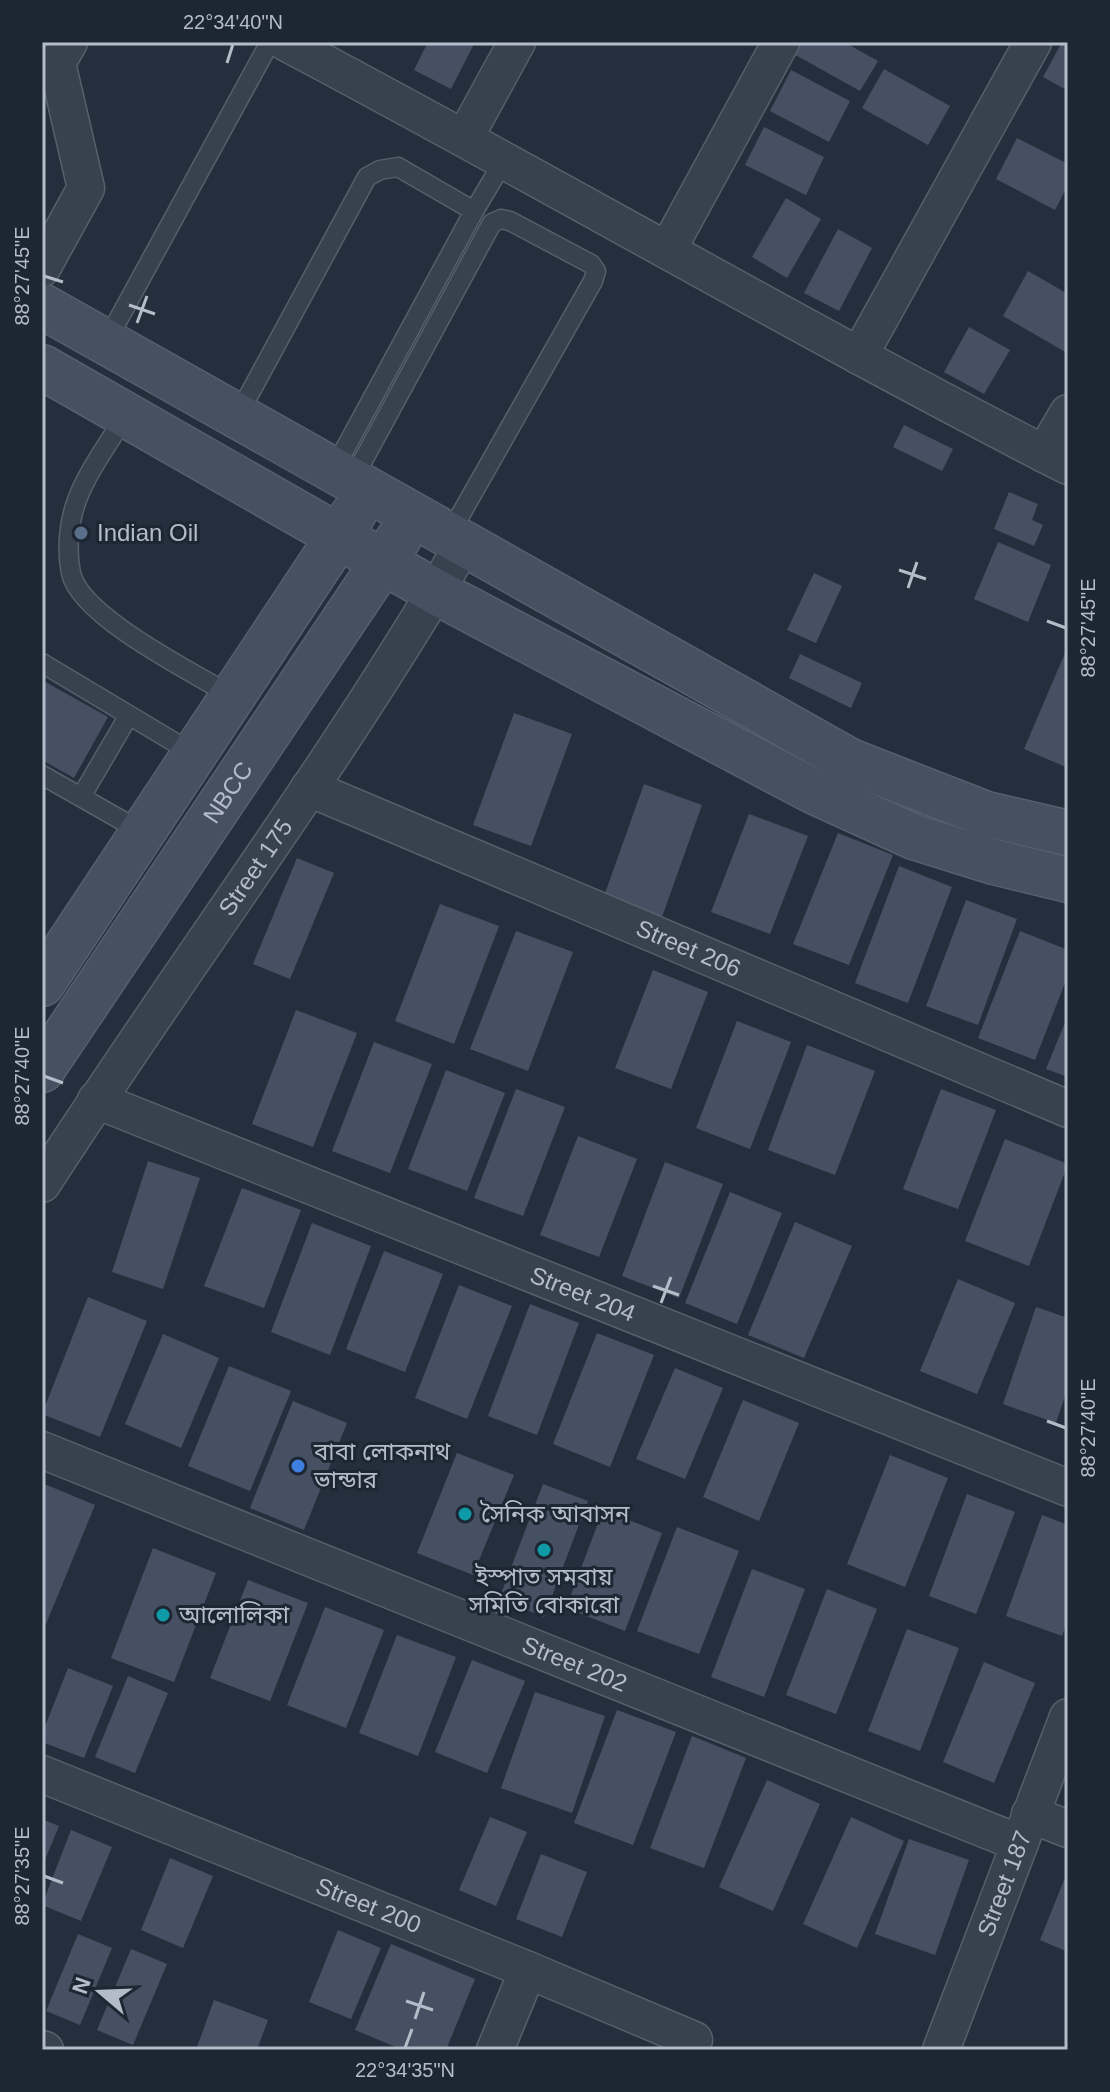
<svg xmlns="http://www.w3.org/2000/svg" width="1110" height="2092" font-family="Arial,'Noto Sans Bengali',sans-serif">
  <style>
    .building { fill: #455162 }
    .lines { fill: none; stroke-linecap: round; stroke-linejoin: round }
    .lane-casing { stroke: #565f6c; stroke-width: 21 }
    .street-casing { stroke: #565f6c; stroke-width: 39 }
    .secondary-casing { stroke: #565f6c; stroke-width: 47 }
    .lane { stroke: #38414e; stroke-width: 18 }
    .street { stroke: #38414e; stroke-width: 36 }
    .secondary { stroke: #465061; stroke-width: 44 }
    .ticks { fill: none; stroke: #b4bcc9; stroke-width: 3 }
    .service-dot { fill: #5c6f8a; stroke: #1d2633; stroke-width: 3 }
    .shop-dot { fill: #3f7fe0; stroke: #1d2633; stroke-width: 3 }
    .culture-dot { fill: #0f9aa8; stroke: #1d2633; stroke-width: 3 }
    .labels { text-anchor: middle; stroke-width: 6; stroke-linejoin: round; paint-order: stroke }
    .poi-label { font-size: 24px; fill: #b4bcc9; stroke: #1d2633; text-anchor: start }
    .street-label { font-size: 24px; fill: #b4bcc9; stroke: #1d2633 }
    .neatline { fill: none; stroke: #b4bcc9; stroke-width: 3 }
    .ticks-label { font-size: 20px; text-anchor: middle; fill: #b4bcc9 }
  </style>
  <rect width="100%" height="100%" fill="#242f3e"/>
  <path class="building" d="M428,42H475L451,89L414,70Z
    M798,42H844L878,61L860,91L792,53Z
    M1062,42H1068V91L1043,77Z
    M884,69L950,106L928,145L862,108Z
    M791,70L850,101L829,142L770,111Z
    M764,127L824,157L806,195L745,165Z
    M1017,138L1068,164V185L1055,210L996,179Z
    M786,198L821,219L787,278L752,257Z
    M838,229L872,248L839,311L804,293Z
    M1028,271L1068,294L1067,353L1003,316Z
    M969,327L1010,350L984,394L944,372Z
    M904,425L953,449L942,471L893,447Z
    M1009,492L1038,504L1032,520L1043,525L1034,546L994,529Z
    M998,542L1051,565L1028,622L974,599Z
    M814,573L842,586L816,643L787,630Z
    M1068,646V768L1024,749Z
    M800,654L862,683L851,708L789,678Z
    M42,680L108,717L74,778L42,760Z
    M514,713L572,734L531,846L473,825Z
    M644,784L702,805L662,917L604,896Z
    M749,814L808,836L770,934L711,912Z
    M838,833L893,855L849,965L793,944Z
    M297,858L334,873L290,979L253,964Z
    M899,866L952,887L908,1003L855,983Z
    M966,900L1017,919L978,1025L926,1006Z
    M440,904L499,926L454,1044L395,1021Z
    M516,931L573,952L528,1071L470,1049Z
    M1020,931L1068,950V975L1035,1060L978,1038Z
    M653,970L708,992L671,1089L615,1068Z
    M296,1010L357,1033L313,1147L252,1124Z
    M1068,1015V1077L1046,1069Z
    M737,1021L791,1042L750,1149L696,1128Z
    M374,1042L432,1064L390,1173L332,1151Z
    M807,1045L875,1071L835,1175L768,1150Z
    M446,1070L505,1093L467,1191L408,1169Z
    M516,1089L565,1107L523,1216L474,1198Z
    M941,1089L996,1110L958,1209L903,1189Z
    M578,1136L637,1159L599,1257L540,1235Z
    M1005,1139L1068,1164L1029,1266L965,1241Z
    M148,1161L200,1178L163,1289L112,1272Z
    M665,1162L723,1184L679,1298L622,1276Z
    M242,1188L301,1210L264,1308L204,1286Z
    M730,1192L782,1213L737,1324L685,1303Z
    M795,1222L852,1246L804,1358L748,1335Z
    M312,1223L371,1246L330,1355L271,1332Z
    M384,1251L443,1274L405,1372L346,1349Z
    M958,1279L1015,1303L977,1394L920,1371Z
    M459,1285L512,1306L467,1419L415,1398Z
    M88,1297L147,1321L100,1437L42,1414Z
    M530,1304L579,1323L537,1435L488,1416Z
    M1036,1307L1068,1318V1387L1056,1423L1003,1404Z
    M597,1333L654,1355L610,1467L553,1444Z
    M163,1334L219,1358L181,1448L125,1424Z
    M229,1366L291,1391L250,1491L188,1466Z
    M675,1368L723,1388L685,1479L636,1459Z
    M743,1400L799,1423L759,1521L703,1497Z
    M293,1401L347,1423L304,1530L250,1508Z
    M457,1453L514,1475L473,1575L417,1553Z
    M890,1455L948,1478L905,1587L847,1564Z
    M42,1483L95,1505L46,1624L42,1622Z
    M543,1484L588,1501L544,1617L499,1599Z
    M967,1494L1015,1512L976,1614L929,1596Z
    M603,1510L662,1533L625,1631L566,1608Z
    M1042,1515L1068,1525V1619L1062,1636L1006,1616Z
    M677,1527L739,1551L699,1654L637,1631Z
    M153,1548L216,1573L174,1682L111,1658Z
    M752,1569L805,1589L764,1697L711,1677Z
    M248,1580L308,1603L270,1701L210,1678Z
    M827,1589L877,1609L836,1714L786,1695Z
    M325,1607L384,1630L346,1728L287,1705Z
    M907,1629L959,1648L920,1751L868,1731Z
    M397,1635L456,1657L418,1756L359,1733Z
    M472,1660L525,1681L487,1773L435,1752Z
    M984,1662L1035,1683L994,1783L943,1762Z
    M68,1668L113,1686L84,1758L42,1742V1734Z
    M128,1676L168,1693L135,1773L95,1757Z
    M535,1692L605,1716L572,1813L501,1788Z
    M617,1710L676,1732L633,1845L574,1823Z
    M692,1736L746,1758L704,1868L650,1848Z
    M767,1780L820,1804L773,1911L719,1887Z
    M490,1817L527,1832L496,1906L459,1890Z
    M851,1817L904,1841L857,1948L803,1924Z
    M42,1819L59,1826L42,1867Z
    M71,1830L112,1847L81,1921L42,1905Z
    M909,1839L969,1860L935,1955L875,1934Z
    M541,1854L587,1872L562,1937L516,1919Z
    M170,1858L213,1876L183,1948L141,1930Z
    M1064,1880L1068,1882V1952L1040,1940Z
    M338,1930L381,1948L351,2019L309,2002Z
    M78,1934L112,1948L80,2025L46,2011Z
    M391,1944L475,1979L446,2050H403L355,2030Z
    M131,1949L167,1964L133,2045L97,2030Z
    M214,2000L268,2020L257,2050H196Z"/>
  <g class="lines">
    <g class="lane-casing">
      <path id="lane" d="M106,342L270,42
        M126,414C110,442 88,470 77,500C69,521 66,550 71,573C80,617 196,674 234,697
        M238,415L367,177L380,170L398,167L474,211
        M334,469L474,211L505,159
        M353,479L492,223L501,219L510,221L591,264L596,271L593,281L449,535
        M42,663L194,754
        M42,775L144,833
        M81,797L129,715"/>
    </g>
    <g class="street-casing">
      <g id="street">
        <path d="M285,42C548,181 804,331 1068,466"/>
        <path d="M465,137L517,42"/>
        <path d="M668,249L781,42"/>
        <path d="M42,268L86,188L57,63L69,42"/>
        <path d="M859,356L1033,42"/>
        <path d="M1044,454L1068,413"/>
        <path id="s1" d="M309,788L1068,1109"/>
        <path id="s2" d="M96,1100L1068,1488"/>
        <path id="s3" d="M42,1184C180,970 335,765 463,545"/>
        <path id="s4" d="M42,1450L1019,1843"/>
        <path id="s5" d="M42,1774L528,1970L694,2040"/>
        <path d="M1030,1814L1068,1829"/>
        <path d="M42,2049L45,2050"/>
        <path d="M495,2050L528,1970"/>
        <path id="s6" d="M941,2050L1068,1717"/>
      </g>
    </g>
    <g class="secondary-casing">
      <g id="secondary">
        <path d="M42,306L850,761L986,814L1068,833"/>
        <path d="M42,367L436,592L813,791L914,837L994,862L1068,880"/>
        <path d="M42,984L354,513"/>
        <path id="s7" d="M42,1070L399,538"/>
      </g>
    </g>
    <use href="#lane" class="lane"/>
    <use href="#street" class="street"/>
    <use href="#secondary" class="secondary"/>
  </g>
  <path class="ticks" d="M227,63L233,44M44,276L63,282M129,305L155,314M137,323L147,296M899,570L926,579M908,588L917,562M1047,621L1066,628M44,1076L63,1083M653,1286L679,1295M661,1303L671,1277M1047,1421L1066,1428M44,1876L63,1883M406,2001L433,2010M415,2019L424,1992M405,2048L412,2029"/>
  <circle class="service-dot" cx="81" cy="533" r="8"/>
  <circle class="shop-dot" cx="298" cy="1466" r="8"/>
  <g class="culture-dot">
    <circle cx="465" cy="1514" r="8"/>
    <circle cx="544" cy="1550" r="8"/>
    <circle cx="163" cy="1615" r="8"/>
  </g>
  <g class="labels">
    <g class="poi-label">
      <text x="97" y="541">Indian Oil</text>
      <text x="314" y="1460">বাবা লোকনাথ<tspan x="314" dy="28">ভান্ডার</tspan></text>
      <text x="481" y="1522">সৈনিক আবাসন</text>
      <text x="544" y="1585" text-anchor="middle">ইস্পাত সমবায়<tspan x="544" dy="28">সমিতি বোকারো</tspan></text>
      <text x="179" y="1623">আলোলিকা</text>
    </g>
    <g class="street-label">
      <text dy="8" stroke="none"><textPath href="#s7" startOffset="334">NBCC</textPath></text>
      <text dy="8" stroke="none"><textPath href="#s3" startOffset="382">Street 175</textPath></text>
      <text dy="8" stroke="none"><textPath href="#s1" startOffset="412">Street 206</textPath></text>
      <text dy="8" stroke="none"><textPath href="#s2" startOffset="524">Street 204</textPath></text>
      <text dy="8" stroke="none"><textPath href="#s4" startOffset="574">Street 202</textPath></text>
      <text dy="8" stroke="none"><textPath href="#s6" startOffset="178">Street 187</textPath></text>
      <text dy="8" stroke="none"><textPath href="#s5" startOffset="352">Street 200</textPath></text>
    </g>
  </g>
  <rect width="1110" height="2092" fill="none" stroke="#1d2633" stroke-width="88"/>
  <g transform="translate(100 1992) rotate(289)" stroke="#1d2633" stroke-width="6" paint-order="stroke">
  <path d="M0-6L14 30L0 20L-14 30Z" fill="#b4bcc9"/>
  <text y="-12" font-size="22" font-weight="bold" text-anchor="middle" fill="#b4bcc9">N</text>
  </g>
  <rect x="44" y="44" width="1022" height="2004" class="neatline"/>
  <g class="ticks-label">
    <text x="233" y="29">22°34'40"N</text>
    <text transform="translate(22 276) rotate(-90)" y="7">88°27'45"E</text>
    <text transform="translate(1088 628) rotate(-90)" y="7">88°27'45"E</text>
    <text transform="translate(22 1076) rotate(-90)" y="7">88°27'40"E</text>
    <text transform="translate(1088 1428) rotate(-90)" y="7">88°27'40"E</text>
    <text transform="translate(22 1876) rotate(-90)" y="7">88°27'35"E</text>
    <text x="405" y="2077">22°34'35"N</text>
  </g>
</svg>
